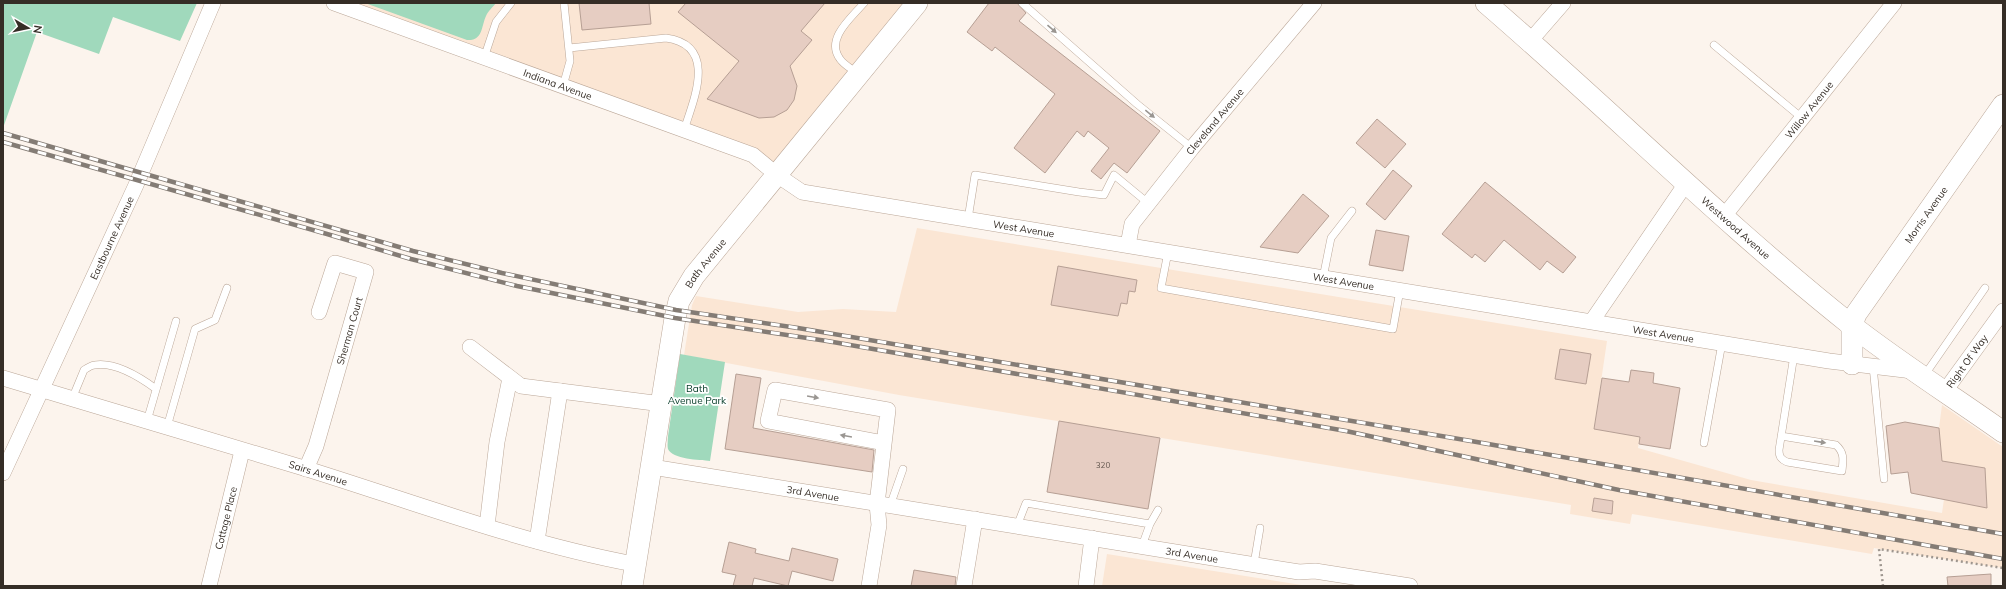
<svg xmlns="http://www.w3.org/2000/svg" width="2006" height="589" font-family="Mulish,sans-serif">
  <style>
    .built { fill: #fbe6d4 }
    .green { fill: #a0d9bc }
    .building { fill: #e6cdc2; stroke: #b69f94 }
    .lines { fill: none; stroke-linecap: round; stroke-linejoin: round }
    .lane-casing { stroke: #bba798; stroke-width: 8 }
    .street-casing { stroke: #bba798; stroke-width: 16 }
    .secondary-casing { stroke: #bba798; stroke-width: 22 }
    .path { stroke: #9e968f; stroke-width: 2.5; stroke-dasharray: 2 3; stroke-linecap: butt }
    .lane { stroke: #fff; stroke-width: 7 }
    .street { stroke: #fff; stroke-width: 15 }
    .secondary { stroke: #fff; stroke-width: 21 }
    .rail-casing { stroke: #847c75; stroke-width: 4.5 }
    .rail { stroke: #fff; stroke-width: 3; stroke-dasharray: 9; stroke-linecap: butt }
    .oneway { fill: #9a9692 }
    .labels { text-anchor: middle; stroke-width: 3.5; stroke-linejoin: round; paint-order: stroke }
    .number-label { font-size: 8px; fill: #61554d }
    .street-label { font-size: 10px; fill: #352d26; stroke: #fff }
    .park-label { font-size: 10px; fill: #023824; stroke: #fff }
  </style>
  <rect width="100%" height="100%" fill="#fcf4ed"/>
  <path class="built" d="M334,3H917L777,175L753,155Z
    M917,228L1607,341L1594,429L1640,437L1638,448L1751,480L1942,513L1944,499L1939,428L1942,405L2003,447V568L1874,548L1872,554L1632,514L1630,524L1570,514L1571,505L899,395L684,355L692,305L696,296L798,312L843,309L896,312Z
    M1107,554L1308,586H1102Z"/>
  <path class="green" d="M3,3H197L180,41L113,17L99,54L37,32L3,128Z
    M365,3H496C493,7 488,11 486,16C481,27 483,41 467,40Z
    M680,354L725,362L710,461C700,460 672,459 668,449C667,445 668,440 668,436Z"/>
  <path class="building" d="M579,3H649L651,24L582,30Z
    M686,3H825L801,31L812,40L790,66L797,86L794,100L787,110L774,117L759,118L707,99L739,61L678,12Z
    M989,3H1017L1026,13L1019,21L1160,131L1127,173L1114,163L1101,179L1091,171L1109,148L1088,131L1084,137L1077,131L1045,173L1014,148L1055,94L995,47L992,51L967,32Z
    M1377,119L1406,144L1385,168L1356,143Z
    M1393,170L1412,186L1385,220L1366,204Z
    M1485,182L1576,257L1563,273L1547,261L1540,270L1504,240L1485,262L1475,254L1472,258L1442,234Z
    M1303,194L1329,216L1298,253L1260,247Z
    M1376,230L1409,236L1403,271L1369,265Z
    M1058,266L1137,280L1135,292L1129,291L1127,304L1121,303L1118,316L1051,305Z
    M1560,349L1591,354L1586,384L1555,379Z
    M1631,370L1654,373L1653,383L1680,388L1670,449L1639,444L1640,437L1594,429L1602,378L1629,382Z
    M736,374L761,378L753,428L874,450L872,472L725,449Z
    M1059,421L1160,438L1148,509L1047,492Z
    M1905,422L1939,428L1942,461L1985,468L1987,508L1911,493L1908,472L1891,474L1886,426Z
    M1594,498L1613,501L1612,514L1592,511Z
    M729,542L756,549L755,553L789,561L792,548L838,559L833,581L792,571L788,586L754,578L752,586H733L736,575L722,572Z
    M914,570L956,577L955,586H911Z
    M1991,574V586H1948L1947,577Z"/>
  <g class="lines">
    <g class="lane-casing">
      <path id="lane" d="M1022,3L1137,104L1192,148
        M1714,45L1802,118
        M569,48L666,38C718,45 694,99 684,130
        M484,58L496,22L511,3
        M857,73C852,69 844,65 840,59C825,39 851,18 864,3
        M563,86L570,61L564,3
        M968,219L975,175L1079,192L1104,195L1114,175L1148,203
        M1168,252L1161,288L1393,329L1400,290
        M1323,278L1331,238L1352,211
        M1873,366L1884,479
        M1924,376L1985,288
        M72,399L84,370C87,368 92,365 95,365C115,362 141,378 156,389
        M147,421L176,321
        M167,427L195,329L215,320L227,288
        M1781,436L1836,445C1845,453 1843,461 1842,471L1787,462C1781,459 1779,457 1779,450L1794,355
        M1704,443L1722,343
        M890,506L903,469
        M1017,526L1026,503L1150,524
        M1142,546L1150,524L1158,510
        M1254,564L1260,528"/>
    </g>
    <g class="street-casing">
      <g id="street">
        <path id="s1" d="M334,3L753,155L777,175L802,192L1829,361L1913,371"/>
        <path d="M1530,41L1563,3"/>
        <path id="s2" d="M1724,216L1894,3"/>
        <path id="s3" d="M1128,245L1132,224L1192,148L1314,3"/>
        <path d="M1592,321L1687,182"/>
        <path d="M470,347L521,386L662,404"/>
        <path id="s4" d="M3,378C104,409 206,438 307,469C416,503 522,543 634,564"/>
        <path id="s5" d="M1945,391L2003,311"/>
        <path id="s6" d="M652,467L1299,572L1315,571L1410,586"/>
        <path id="s7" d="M306,469L316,446L366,272L335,263L319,312"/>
        <path id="s8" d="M3,473L136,185L213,3"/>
        <path d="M487,526L497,442L510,378"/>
        <path d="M537,541L560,391"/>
        <path id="s9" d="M209,586L242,451"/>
        <path d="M869,586L879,525L877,504L888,410L775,390L768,421L884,443"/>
        <path d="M964,586L975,519"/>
        <path d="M1086,586L1092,538"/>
      </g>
    </g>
    <g class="secondary-casing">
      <g id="secondary">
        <path id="s10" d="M1486,3C1609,109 1724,224 1851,325C1900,363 1952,396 2003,432"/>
        <path id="s11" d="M1852,364V325L1856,314L2003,105"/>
        <path id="s12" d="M632,586L675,318L679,301L694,276L917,3"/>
      </g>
    </g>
    <path class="path" d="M1883,586L1879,549L2003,568"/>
    <use href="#lane" class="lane"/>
    <use href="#street" class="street"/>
    <use href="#secondary" class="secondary"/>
    <g class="rail-casing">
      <path id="rail" d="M3,133L413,251L502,273L676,310L798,328L1471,441L2003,534
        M3,142L327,234L411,259L517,286L675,318L827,341L1346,431L1619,490L2003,559"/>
    </g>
    <use href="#rail" class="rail"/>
  </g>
  <defs><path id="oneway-solid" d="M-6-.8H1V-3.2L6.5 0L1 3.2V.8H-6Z"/></defs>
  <g class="oneway">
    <use href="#oneway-solid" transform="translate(1052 29) rotate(41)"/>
    <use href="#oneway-solid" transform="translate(1150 114) rotate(39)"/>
    <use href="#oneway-solid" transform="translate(813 397) rotate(10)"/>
    <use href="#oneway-solid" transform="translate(846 436) rotate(-170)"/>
    <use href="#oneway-solid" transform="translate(1820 442) rotate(9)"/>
  </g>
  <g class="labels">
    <g class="number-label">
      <text x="1103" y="468">320</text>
    </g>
    <g class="street-label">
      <text dy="4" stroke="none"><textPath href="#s1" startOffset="238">Indiana Avenue</textPath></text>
      <text dy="4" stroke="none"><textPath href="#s2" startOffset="136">Willow Avenue</textPath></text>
      <text dy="4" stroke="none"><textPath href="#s3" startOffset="153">Cleveland Avenue</textPath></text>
      <text dy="4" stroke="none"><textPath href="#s11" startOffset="172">Morris Avenue</textPath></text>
      <text dy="4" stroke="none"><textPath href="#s10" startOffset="336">Westwood Avenue</textPath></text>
      <text dy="4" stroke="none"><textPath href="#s1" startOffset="732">West Avenue</textPath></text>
      <text dy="4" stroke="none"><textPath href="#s8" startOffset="259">Eastbourne Avenue</textPath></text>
      <text dy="4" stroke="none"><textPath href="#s12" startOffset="335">Bath Avenue</textPath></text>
      <text dy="4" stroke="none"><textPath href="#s1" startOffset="1056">West Avenue</textPath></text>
      <text dy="4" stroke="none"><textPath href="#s7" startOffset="145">Sherman Court</textPath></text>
      <text dy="4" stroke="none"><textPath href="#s1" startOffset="1380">West Avenue</textPath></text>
      <text dy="4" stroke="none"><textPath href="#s5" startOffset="37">Right Of Way</textPath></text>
      <text dy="4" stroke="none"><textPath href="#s4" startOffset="329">Sairs Avenue</textPath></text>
      <text dy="4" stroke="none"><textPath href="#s6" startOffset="163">3rd Avenue</textPath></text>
      <text dy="4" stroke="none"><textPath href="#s9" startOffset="70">Cottage Place</textPath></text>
      <text dy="4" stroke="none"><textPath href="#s6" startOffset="547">3rd Avenue</textPath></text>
    </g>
    <g class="park-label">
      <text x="697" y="392">Bath<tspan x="697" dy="12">Avenue Park</tspan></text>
    </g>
  </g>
  <rect width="2006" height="589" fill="none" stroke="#352d26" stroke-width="8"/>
  <g transform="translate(28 28) rotate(99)" stroke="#ffffff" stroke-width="3" paint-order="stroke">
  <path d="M0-3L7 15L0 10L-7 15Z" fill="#352d26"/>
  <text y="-6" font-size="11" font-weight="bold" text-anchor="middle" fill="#352d26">N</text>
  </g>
</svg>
